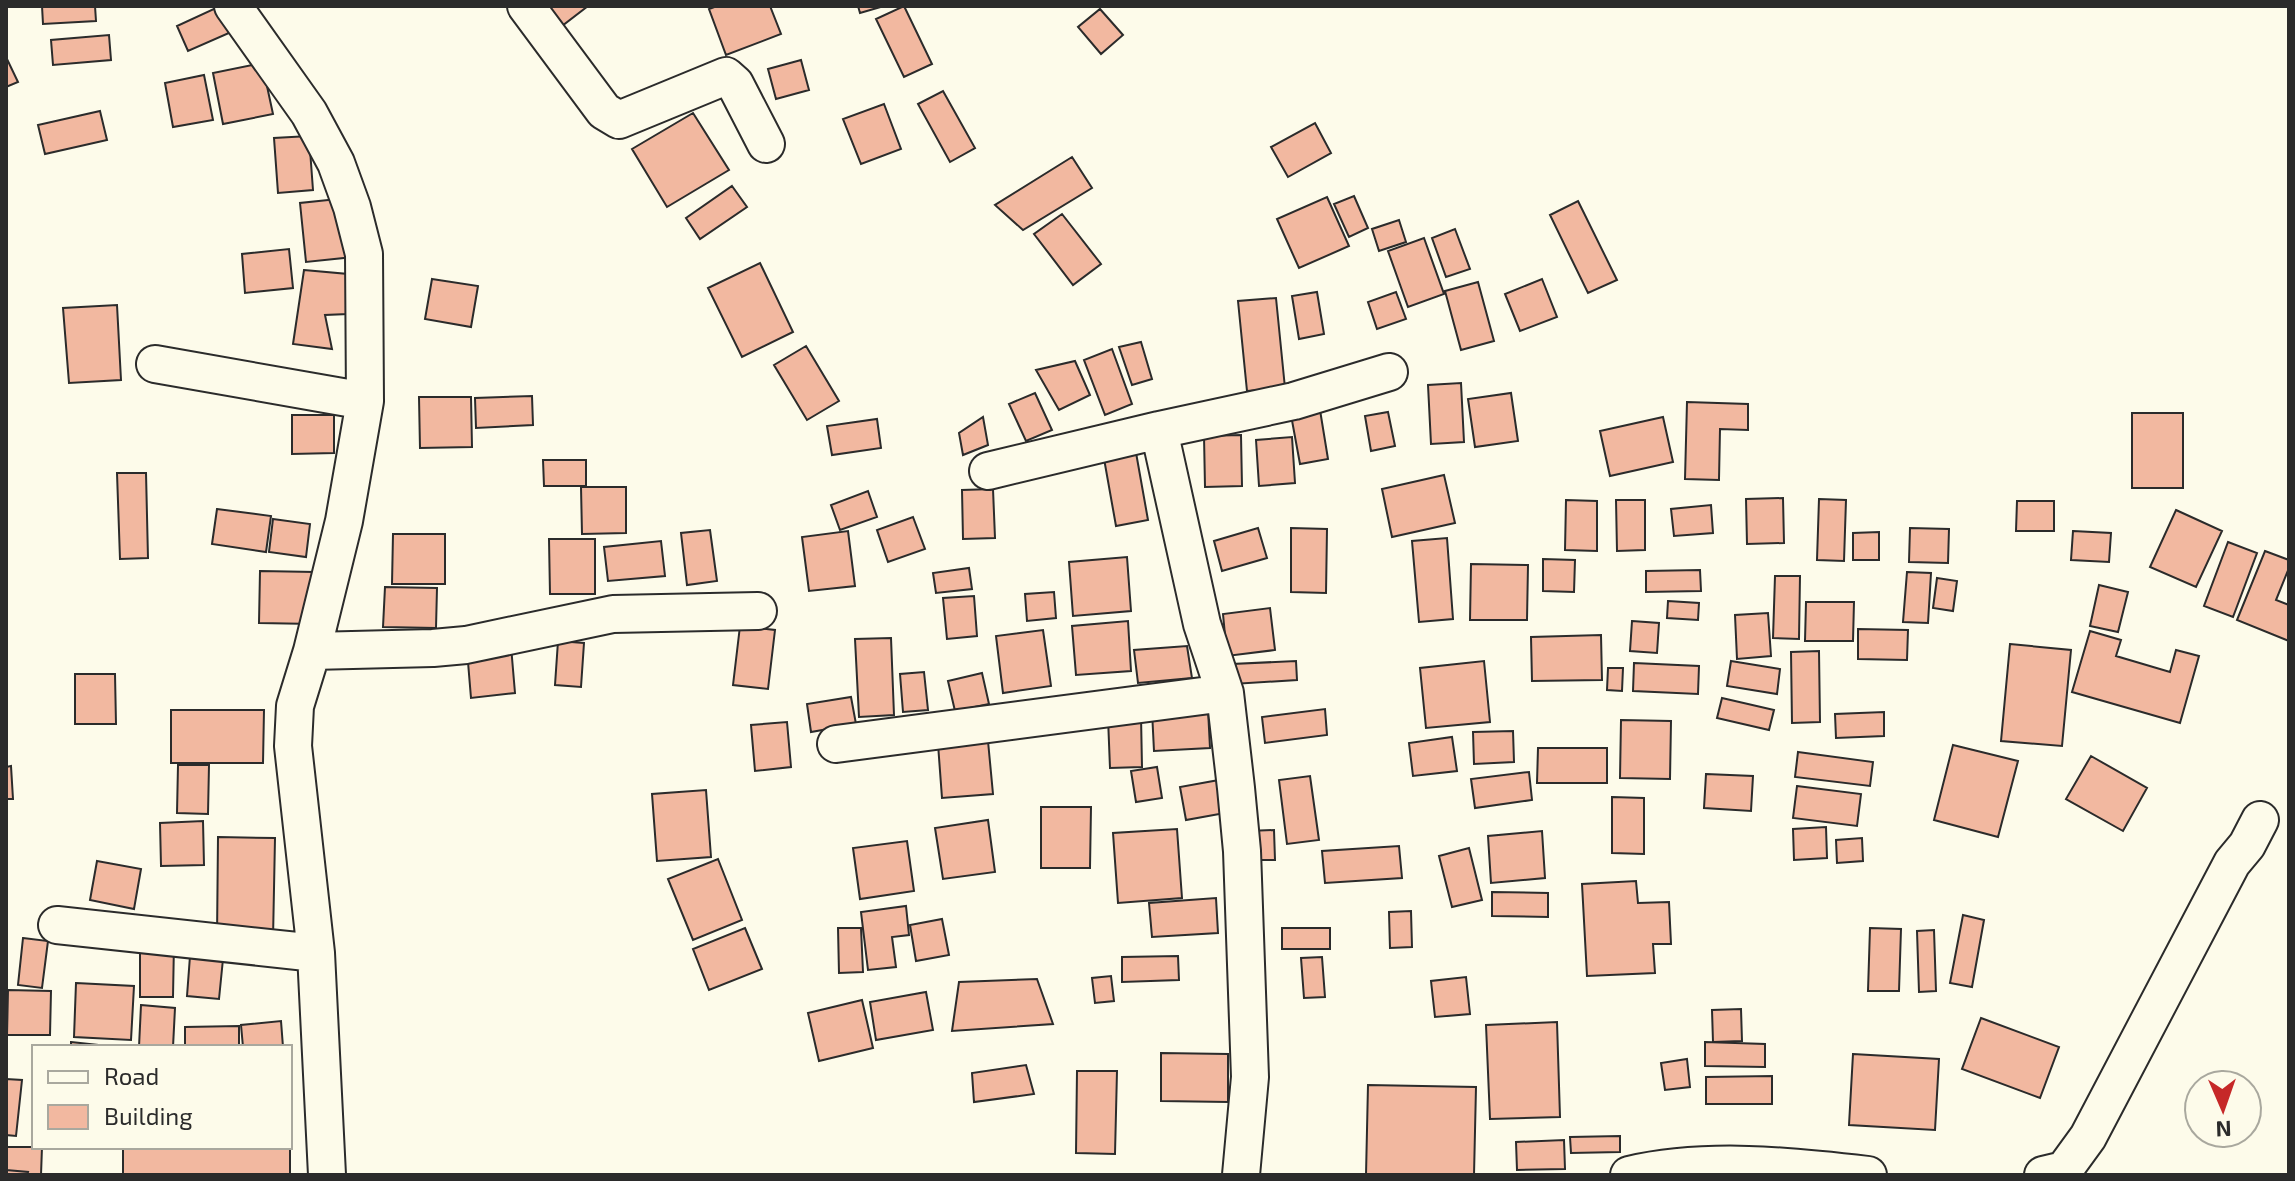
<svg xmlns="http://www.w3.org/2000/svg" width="2295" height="1181" font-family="'Exo 2',sans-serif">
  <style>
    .building { fill: #f2b8a0; stroke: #2b2b2b; stroke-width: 2 }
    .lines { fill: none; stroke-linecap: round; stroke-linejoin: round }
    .minor-casing { stroke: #2b2b2b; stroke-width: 40 }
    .minor { stroke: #fdfbea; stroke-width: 36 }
  </style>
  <rect width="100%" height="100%" fill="#fdfbea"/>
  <path class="building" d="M42,6H95L96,21L43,24Z
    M540,6H588L558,29Z
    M717,6H770L781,34L726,55L709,9Z
    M858,6H884L860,13Z
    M904,6L932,64L904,77L876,19Z
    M218,7L229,33L188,51L177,26Z
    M1100,9L1123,35L1101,54L1078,27Z
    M109,35L111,60L53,65L51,40Z
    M6,57L18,82L6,87Z
    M801,60L809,90L776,99L768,69Z
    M262,63L273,114L223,124L213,73Z
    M204,75L213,120L173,127L165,83Z
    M943,91L975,148L950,162L918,104Z
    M884,104L901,149L861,164L843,119Z
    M100,111L107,140L45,154L38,125Z
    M693,113L729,170L667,207L632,149Z
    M1315,123L1331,153L1288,177L1271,147Z
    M309,136L313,190L278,193L274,138Z
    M1072,157L1092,188L1023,230L995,205Z
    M732,186L747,207L700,239L686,218Z
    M1354,196L1368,228L1349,237L1334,204Z
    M1327,197L1349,246L1299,268L1277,219Z
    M347,198L353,257L306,262L300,203Z
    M1578,201L1617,280L1588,293L1550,215Z
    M1062,214L1101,264L1073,285L1034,234Z
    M1399,220L1406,242L1379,251L1372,229Z
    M1455,229L1470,269L1446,277L1432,238Z
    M1424,238L1444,294L1408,307L1388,251Z
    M289,249L293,288L245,293L242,254Z
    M760,263L793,332L742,357L708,288Z
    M304,270L348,274V314L325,315L332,349L293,344Z
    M432,279L478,286L471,327L425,319Z
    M1542,279L1557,317L1520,331L1505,294Z
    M1478,282L1494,341L1461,350L1445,291Z
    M1317,292L1324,334L1299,339L1292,296Z
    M1396,292L1406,319L1377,329L1368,302Z
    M1276,298L1285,388L1247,391L1238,301Z
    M117,305L121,380L69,383L63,308Z
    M1141,342L1152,379L1132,385L1119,347Z
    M806,346L839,401L807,420L774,365Z
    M1112,349L1132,404L1105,415L1084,360Z
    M1075,361L1090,395L1059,410L1036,370Z
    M1461,383L1464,442L1431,444L1428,385Z
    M1035,393L1052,430L1026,441L1009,404Z
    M1511,393L1518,441L1475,447L1468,399Z
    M532,396L533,425L476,428L475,398Z
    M419,397H471L472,447L420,448Z
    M1687,402L1748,404V430L1720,429L1719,480L1685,479Z
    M1320,410L1328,459L1300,464L1291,415Z
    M1388,412L1395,446L1371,451L1365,416Z
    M2132,413H2183V488H2132Z
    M292,415H334V453L292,454Z
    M983,417L988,445L963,455L959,433Z
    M1663,417L1673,462L1610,476L1600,431Z
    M877,419L881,448L832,455L827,426Z
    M1241,435L1242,486L1205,487L1204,436Z
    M1292,437L1295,483L1259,486L1256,440Z
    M1135,447L1148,520L1116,526L1103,453Z
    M543,460H586V486H544Z
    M117,473H146L148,558L120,559Z
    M1444,475L1455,523L1392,537L1382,489Z
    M581,487H626V533L582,534Z
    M993,489L995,538L963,539L962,490Z
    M868,491L877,517L840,530L831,505Z
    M1783,498L1784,543L1747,544L1746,499Z
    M1819,499L1846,500L1844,561L1817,560Z
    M1566,500L1597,501V551L1565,550Z
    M1616,500H1645V550L1617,551Z
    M2017,501H2054V531H2016Z
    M1711,505L1713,533L1674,536L1671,509Z
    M217,509L271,516L266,552L212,544Z
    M2176,510L2222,531L2196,587L2150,567Z
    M913,517L925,549L888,562L877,530Z
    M273,519L310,524L306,557L269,552Z
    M1258,528L1267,558L1222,571L1214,541Z
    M1291,528L1327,529L1326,593L1291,592Z
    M1910,528L1949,529L1948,563L1909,562Z
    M710,530L717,581L687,585L681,533Z
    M848,531L855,586L809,591L802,537Z
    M2073,531L2111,533L2109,562L2071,560Z
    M1879,532V560H1853V533Z
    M393,534H445V584H392Z
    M1447,538L1453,619L1419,622L1412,541Z
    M549,539H595V594H550Z
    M661,541L665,576L608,581L604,547Z
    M2228,542L2257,553L2233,617L2204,606Z
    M2265,551L2289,560V568L2276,600L2289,605V641L2237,620Z
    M1127,557L1131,611L1073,616L1069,562Z
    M1543,559L1575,560L1574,592L1543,591Z
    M1471,564L1528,565L1527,620H1470Z
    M969,568L972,589L936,593L933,573Z
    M1700,570L1701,591L1646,592V571Z
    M260,571L315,572L314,624L259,623Z
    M1907,572L1931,573L1928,623L1903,622Z
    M1775,576H1800L1799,639L1773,638Z
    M1937,578L1957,581L1953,611L1933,608Z
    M2099,585L2128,592L2118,632L2090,626Z
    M385,587L437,588L436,628L383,627Z
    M1054,592L1056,618L1027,621L1025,594Z
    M974,596L977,636L947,639L943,598Z
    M1668,601L1699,603L1698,620L1667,618Z
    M1806,602H1854L1853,641H1805Z
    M1270,608L1275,650L1227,656L1223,614Z
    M1768,613L1771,656L1737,659L1735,615Z
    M1128,621L1131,671L1076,675L1072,626Z
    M1632,621L1659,623L1657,653L1630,651Z
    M740,626L775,630L768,689L733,685Z
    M1858,629L1908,630L1907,660L1858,659Z
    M1043,630L1051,686L1003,693L996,636Z
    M2090,631L2121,640L2116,656L2170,672L2176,650L2199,656L2180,723L2072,692Z
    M1601,635L1602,680L1532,681L1531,637Z
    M891,638L894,715L859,717L855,639Z
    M558,641L584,643L581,687L555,685Z
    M2010,644L2071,650L2062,746L2001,741Z
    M511,646L515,693L471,698L467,650Z
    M1187,646L1192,678L1138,683L1134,650Z
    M1819,651L1820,722L1792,723L1791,652Z
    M1296,661L1297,680L1233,684L1232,664Z
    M1484,661L1490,722L1426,728L1420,668Z
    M1731,661L1780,669L1777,694L1727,686Z
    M1634,663L1699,666L1698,694L1633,691Z
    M1608,668H1623L1622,691L1607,690Z
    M924,672L928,710L903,712L900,674Z
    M982,673L989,704L955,711L948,681Z
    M75,674H115L116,724H75Z
    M851,697L856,724L811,732L807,704Z
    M1722,698L1774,710L1769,730L1717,718Z
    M1208,709L1210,748L1154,751L1152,711Z
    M1325,709L1327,735L1265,743L1262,717Z
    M171,710H264L263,763H171Z
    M1884,712V736L1836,738L1835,714Z
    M1141,716L1142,767L1110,768L1108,718Z
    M1621,720L1671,721L1670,779L1620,778Z
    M787,722L791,767L755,771L751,725Z
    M1513,731L1514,762L1474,764L1473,732Z
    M1452,737L1457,771L1413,776L1409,743Z
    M988,741L993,794L942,798L938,744Z
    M1953,745L2018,761L1998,837L1934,820Z
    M1538,748H1607V783H1537Z
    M1798,752L1873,762L1870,786L1795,777Z
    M2091,756L2147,788L2123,831L2066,799Z
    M178,765H209L208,814L177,813Z
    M11,766L13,799H6V767Z
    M1157,767L1162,798L1136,802L1131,771Z
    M1529,772L1532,800L1475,808L1471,779Z
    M1706,774L1753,776L1751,811L1704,808Z
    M1310,776L1319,840L1287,844L1279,780Z
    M1230,778L1236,811L1186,820L1180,787Z
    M1797,786L1861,794L1857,826L1793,818Z
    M706,790L711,857L657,861L652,794Z
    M1612,797L1644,798V854L1612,853Z
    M1041,807H1091L1090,868H1041Z
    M988,820L995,872L943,879L935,828Z
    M203,821L204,865L161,866L160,823Z
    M1826,827L1827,858L1794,860L1793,829Z
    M1177,829L1182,898L1118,903L1113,833Z
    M1274,830L1275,860H1249L1248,831Z
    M1542,831L1545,878L1491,883L1488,836Z
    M218,837L275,838L273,939L217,938Z
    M1862,838L1863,861L1837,863L1836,840Z
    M907,841L914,891L860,899L853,848Z
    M1399,846L1402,878L1325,883L1322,851Z
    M1469,848L1482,900L1452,907L1439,856Z
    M718,859L742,920L693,940L668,879Z
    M97,861L141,869L134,909L90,900Z
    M1636,881L1638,903L1669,902L1671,944H1653L1655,973L1587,976L1582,884Z
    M1492,892L1548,893V917L1492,916Z
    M1216,898L1218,933L1152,937L1149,903Z
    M906,906L909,935L892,937L896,967L868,970L861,912Z
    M1411,911L1412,947L1390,948L1389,912Z
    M1963,915L1984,920L1972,987L1950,983Z
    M942,919L949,955L916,961L910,925Z
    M745,928L762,969L709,990L693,949Z
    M838,928H861L863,972L839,973Z
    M1282,928H1330V949H1282Z
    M1870,928L1901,929L1899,991H1868Z
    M1934,930L1936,991L1919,992L1917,931Z
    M23,938L48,941L42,988L18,985Z
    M140,943H174L173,997H140Z
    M190,956L223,959L219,999L187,996Z
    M1178,956L1179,980L1122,982V957Z
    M1322,957L1325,997L1304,998L1301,958Z
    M1111,976L1114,1001L1095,1003L1092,978Z
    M1466,977L1470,1014L1435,1017L1431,981Z
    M1037,979L1053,1024L952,1031L959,982Z
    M76,983L134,986L131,1040L74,1037Z
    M8,990L51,991L50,1035H7Z
    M926,992L933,1030L876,1040L870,1002Z
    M862,1000L873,1048L819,1061L808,1013Z
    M141,1005L175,1008L173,1047H139Z
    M1741,1009L1742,1041L1713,1042L1712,1010Z
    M1981,1018L2059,1047L2040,1098L1962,1069Z
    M281,1021L283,1047H243L241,1025Z
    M1557,1022L1560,1117L1490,1119L1486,1025Z
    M239,1026V1047H185V1027Z
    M71,1042L117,1047H71Z
    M1705,1042L1765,1044V1067L1705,1066Z
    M1161,1053L1228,1054V1102L1161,1101Z
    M1853,1054L1939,1059L1935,1130L1849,1125Z
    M1687,1059L1690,1087L1665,1090L1661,1063Z
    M1026,1065L1034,1094L974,1102L972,1073Z
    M1077,1071H1117L1115,1154L1076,1153Z
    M1772,1076V1104H1706V1077Z
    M6,1079L22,1080L16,1136L6,1135Z
    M1368,1085L1476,1087L1474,1175H1366Z
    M1620,1136V1152L1571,1153L1570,1137Z
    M1564,1140L1565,1169L1517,1170L1516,1142Z
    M6,1147H42L41,1175H6Z
    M123,1147H290V1175H123Z
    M6,1170L28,1172L27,1175H6Z"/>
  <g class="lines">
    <g class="minor-casing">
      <path id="minor" d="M233,6L309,113L336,163L352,207L364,254L365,401L344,521L312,651L295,706L293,746L316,953L327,1175
        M526,6L604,111L619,120L726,76L735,84L766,144
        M155,364L365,401
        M1159,430L1294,401L1389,372
        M988,471L1159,430L1202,624L1225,693L1236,788L1242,851L1250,1077L1241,1175
        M312,651L433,648L466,645L613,614L758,611
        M836,744L1225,693
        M57,925L316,953
        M1629,1175C1706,1157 1790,1166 1868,1175
        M2043,1175L2064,1170L2088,1137L2232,863L2247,845L2260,820"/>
    </g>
    <use href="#minor" class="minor"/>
  </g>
  <rect width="2295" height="1181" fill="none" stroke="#2b2b2b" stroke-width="16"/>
  <rect x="32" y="1045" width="260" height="104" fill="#fdfbea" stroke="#a9a89e" stroke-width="2"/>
  <rect x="48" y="1071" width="40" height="12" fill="#fdfbea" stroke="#a9a89e" stroke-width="2"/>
  <text x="104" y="1085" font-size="24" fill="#2b2b2b">Road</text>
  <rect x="48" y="1105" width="40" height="24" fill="#f2b8a0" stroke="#a9a89e" stroke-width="2"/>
  <text x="104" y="1125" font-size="24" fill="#2b2b2b">Building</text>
  <g transform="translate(2223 1109) rotate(178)"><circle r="38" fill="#fdfbea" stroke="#a9a89e" stroke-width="2"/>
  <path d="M0-6L14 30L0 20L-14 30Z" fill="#c62828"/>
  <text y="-12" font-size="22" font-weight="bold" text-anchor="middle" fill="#2b2b2b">N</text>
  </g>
</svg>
